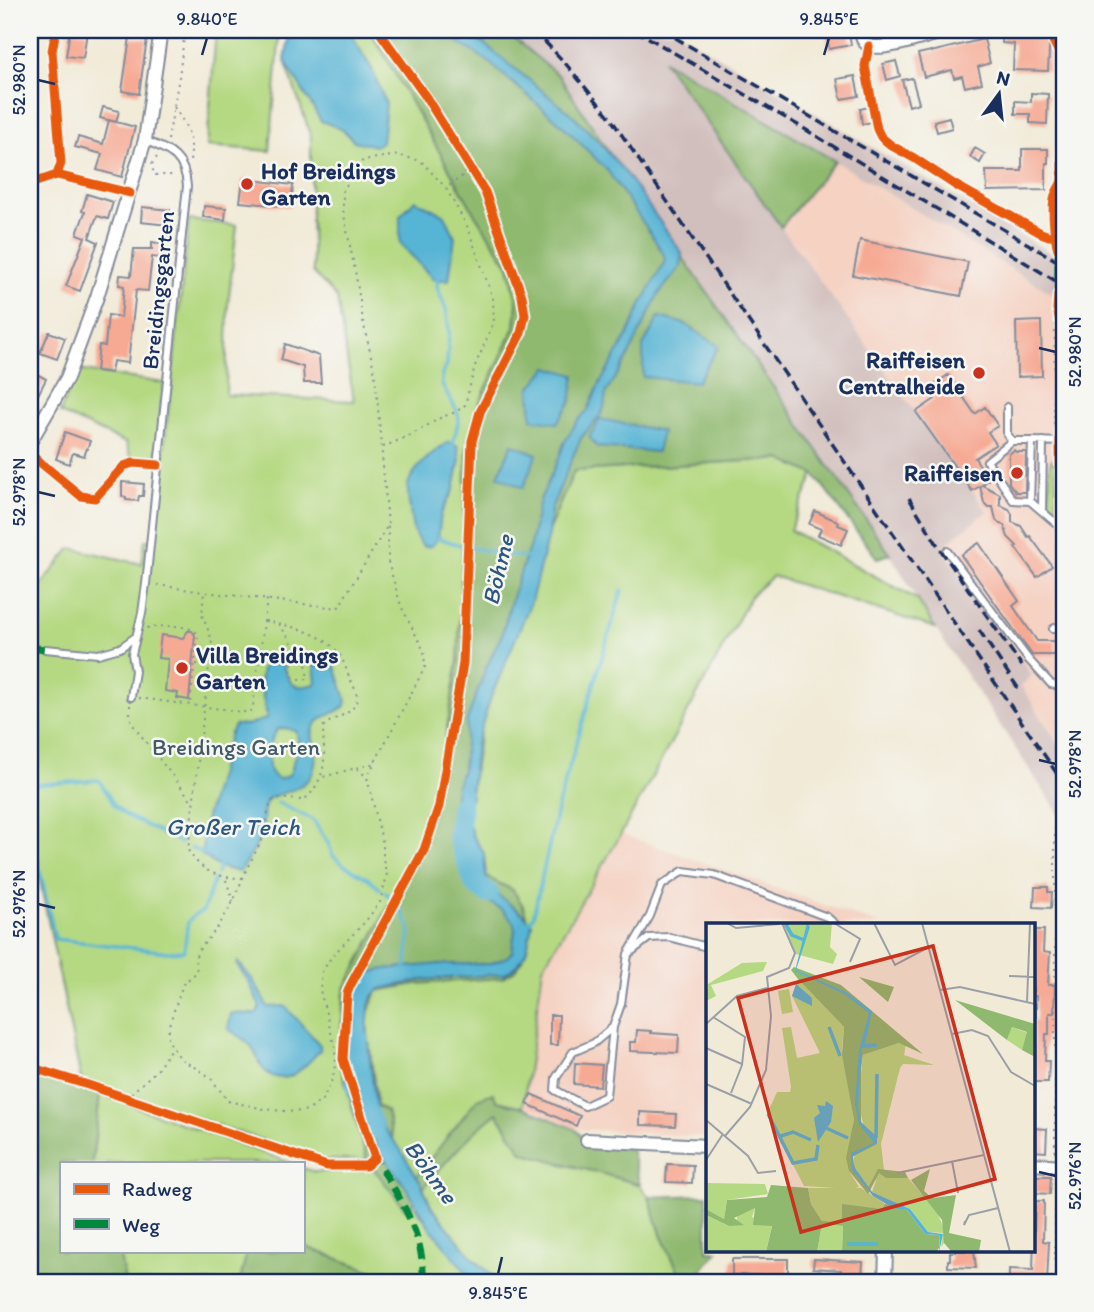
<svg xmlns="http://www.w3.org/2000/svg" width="1094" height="1312" font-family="Itim,sans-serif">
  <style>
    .built { fill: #f5d2c2 }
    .industrial { fill: #d1bfbd }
    .green { fill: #b5d982; stroke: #688470; stroke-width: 2 }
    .forest { fill: #90b970; stroke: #567467; stroke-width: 2 }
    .water { fill: #56b4d4; stroke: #387299; stroke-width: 2; fill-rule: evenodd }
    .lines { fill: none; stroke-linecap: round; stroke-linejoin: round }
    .stream { stroke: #56b4d4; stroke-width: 3.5 }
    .river { stroke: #56b4d4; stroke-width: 21 }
    .building { fill: #f6a993 }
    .service-casing { stroke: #868c9a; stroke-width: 10 }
    .minor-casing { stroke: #868c9a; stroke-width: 16 }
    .path { stroke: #868c9a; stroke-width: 2; stroke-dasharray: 2 5; stroke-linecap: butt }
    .service { stroke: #fff; stroke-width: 6 }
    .minor { stroke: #fff; stroke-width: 12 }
    .rail { stroke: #1b2f5e; stroke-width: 3.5; stroke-dasharray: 10 5; stroke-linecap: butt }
    .quiet { stroke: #00873e; stroke-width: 7; stroke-dasharray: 14 7; stroke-linecap: butt }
    .cycleway-casing { stroke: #f6f6f2; stroke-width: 13 }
    .cycleway { stroke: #e8590c; stroke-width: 9 }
    .ticks { fill: none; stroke: #1b2f5e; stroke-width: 2.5 }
    .poi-dot { fill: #c8321e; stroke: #f6f6f2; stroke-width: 2.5 }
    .labels { text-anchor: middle; stroke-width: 5; stroke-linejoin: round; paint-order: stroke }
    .poi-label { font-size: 23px; font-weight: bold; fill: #1b2f5e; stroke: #f6f6f2; text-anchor: start }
    .street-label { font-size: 23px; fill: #1b2f5e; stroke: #f6f6f2 }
    .park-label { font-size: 23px; fill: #425a67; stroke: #f6f6f2 }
    .water-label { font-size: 24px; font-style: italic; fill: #2d5781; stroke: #f6f6f2 }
    .inset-river { fill: none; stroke: #56b4d4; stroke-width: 3.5 }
    .inset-road { fill: none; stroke: #9b9fa7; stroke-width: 2 }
    .view { fill: #c8321e; fill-opacity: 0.15; stroke: #c8321e; stroke-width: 3.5 }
    .inset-edge { fill: none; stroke: #1b2f5e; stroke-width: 3.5 }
    .neatline { fill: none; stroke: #1b2f5e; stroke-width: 2.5 }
    .ticks-label { font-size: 18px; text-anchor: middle; fill: #1b2f5e }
  </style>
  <rect width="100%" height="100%" fill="#f6f6f2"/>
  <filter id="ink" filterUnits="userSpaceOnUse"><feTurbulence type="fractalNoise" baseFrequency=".0143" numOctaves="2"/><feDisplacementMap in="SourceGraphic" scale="14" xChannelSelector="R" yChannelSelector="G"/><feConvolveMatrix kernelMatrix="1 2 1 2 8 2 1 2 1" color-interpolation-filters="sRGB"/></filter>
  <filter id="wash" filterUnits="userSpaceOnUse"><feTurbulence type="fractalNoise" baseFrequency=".00686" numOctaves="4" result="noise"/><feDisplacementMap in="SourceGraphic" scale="28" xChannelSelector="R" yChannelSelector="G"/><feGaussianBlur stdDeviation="1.57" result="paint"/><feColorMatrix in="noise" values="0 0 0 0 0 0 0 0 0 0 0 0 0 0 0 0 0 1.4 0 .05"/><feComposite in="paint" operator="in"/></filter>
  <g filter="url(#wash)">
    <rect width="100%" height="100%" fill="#f1ead7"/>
    <path class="built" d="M835,161L1064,301L1060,744L1020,686L1032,674L942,546L986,511L781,227Z
      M621,834L881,925H707V1137L575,1129L523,1107L543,967Z"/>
    <path class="industrial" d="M504,30H674L1063,260L1064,301L835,161L665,62L781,227L987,511L942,547L1032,675L1021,686L1062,749V818L935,628L890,554L609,152L559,76Z"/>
    <path class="green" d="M216,30H280L270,151L207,146Z
      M290,30H370L476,216L509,266L517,302L515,327L477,408L458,661L435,803L339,1060L367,1160H322L81,1079L30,834V599L71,548L142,564L145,540L154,541L189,220L237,225L228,305L226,395L354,401L337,298L313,272L311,216V136L285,61Z
      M77,370L164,383L155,461L131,458L126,443L60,413Z
      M780,459L814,474L790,530L917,599L935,628L773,576L752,594L621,834L543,967L523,1107L497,1101L414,1182L377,1106L366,1018L377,991L416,984L478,873L464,838L482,717L542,545L574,471Z
      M1052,459L1056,465L1057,510L1049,500L1050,463Z
      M100,1094L291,1163H92Z
      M497,1113L561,1164L609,1174L640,1185L649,1197L662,1237L684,1282H499L471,1256L431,1206L423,1187L473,1132Z
      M303,1168L315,1172L375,1169L406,1209L412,1205L417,1209L429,1226L475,1282H401L303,1246Z
      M119,1251H247L240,1282H125Z"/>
    <path class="forest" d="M370,30H504L559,76L609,152L890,554L877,558L814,474L780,459L574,471L542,545L482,717L464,838L478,873L513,890L523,906L530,928L523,960L514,971L501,978L416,984L377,991L366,1018L377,1106L387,1111L398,1164L413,1181L477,1099L493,1093L497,1101L523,1107L575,1129L586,1141L631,1149L640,1185C601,1172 561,1164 522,1152L497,1113C470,1134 449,1158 427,1184C419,1192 415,1203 406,1210L367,1160L339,1060L344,990L415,857L435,803L458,661L467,445L477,408L515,327L517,303L509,266L476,216Z
      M663,60L835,161L781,227Z
      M30,1069L100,1094L92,1163H61V1251H119L125,1282H30Z
      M707,1195V1251H718L702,1270L711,1282H684L662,1237L649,1197Z
      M303,1246L396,1280L401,1282H240L247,1251H303Z"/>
    <path class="water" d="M290,30H348L372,69L386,104L382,142L375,146L354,141L342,129L321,121L285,61Z
      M439,30H467L575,117L598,141L624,171L682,253L681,266L658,295L627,359L606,393L604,408L600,416L581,438L574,454L551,509L548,535L531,602L491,697L476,744L468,822L473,836L484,853L487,887L523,914L532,923C528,948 528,961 504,974L422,980L380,989L373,996L369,1006L367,1035L376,1110L384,1128L399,1147L421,1183L431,1206L471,1256L499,1282H475L469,1276L429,1226L406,1187L378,1150L361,1095L360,1078L356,1061L353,1005L357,989L362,979L372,972L385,969L439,964H489L507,957L512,952L515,929L513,921L501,909L487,901L475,889L472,879L471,865L457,831L454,804L456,788L463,767L467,720L486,668L502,634L513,594L530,545L540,500L560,455L564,443L578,420L588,410L599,385L627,337L642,303L665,261L664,255L651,234L607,170L562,125L485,59Z
      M415,200L445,215L455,237L449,280H434L400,243V216Z
      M659,317L685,324L719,346L697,382L643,377V346Z
      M548,367L575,375L571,402L557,423L532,419L530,388Z
      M600,419L662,431L657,452L597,447L589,437Z
      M449,442L458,446L460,460L454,489L441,514L438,538L432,546L424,547C415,539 412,529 411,518C410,508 407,495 408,485C411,470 436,449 449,442Z
      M512,444L537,454L523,488L498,476Z
      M323,661L333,662L335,666L346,699L345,706C336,714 320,715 314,727C310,734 314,741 315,748C320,785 297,788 269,798C262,806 264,815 263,825C261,842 249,857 240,872L219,867L202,855L205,821L230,733L235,725H247L266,719L267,716L260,684L262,668L272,662L282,663C290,684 291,691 315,684L316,681L314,666ZM285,728L296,731C300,745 298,746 294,759C291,772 293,776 278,779L270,772C267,757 268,741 278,729Z
      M238,962L253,980L268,1007L285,1006L320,1045V1050C306,1066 285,1091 264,1070C257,1063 257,1053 251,1046C245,1039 235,1034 228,1029L231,1013L256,1014L260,1007L249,982L237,965Z"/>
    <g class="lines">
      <path class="stream" d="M438,280L437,287L447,312L449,332L447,365L442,374V385L456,409L459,418L453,444
        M438,538L460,545
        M472,548L528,558
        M30,785L99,780L114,805L125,815L181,843
        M278,803L313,820L328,843L333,856L344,865L369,879L381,890
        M30,824L55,939L168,952L184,951L188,922L193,916L203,911L214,880
        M191,848L202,853
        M217,874L219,867
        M385,892L392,898
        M399,906L410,928L406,971
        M528,924L533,917L558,805L622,590"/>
      <path class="river" d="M461,806L458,837L475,884L488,893
        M358,1038L356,1085L374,1129"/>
    </g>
    <g id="blocks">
      <path class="building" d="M70,30L87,32L83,58L66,56Z
        M1025,30H1050L1048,71L1013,70L1014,44L1002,43V32L1025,33Z
        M849,32L851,45L829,49L827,36Z
        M130,37L147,39L139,94L122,91Z
        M984,39L990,63L978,67L982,83L965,87L962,76L954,78L952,70L924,77L918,54L931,51V52Z
        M896,61L900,76L887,80L883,64Z
        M855,76L859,96L841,99L837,79Z
        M912,78L919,103L909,106L902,80Z
        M1031,93L1048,94L1047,124L1030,123V114H1015V101L1031,102Z
        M103,107L119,111L116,122L100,118Z
        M869,107L872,122L862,124L860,109Z
        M949,117L952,128L937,132L934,121Z
        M109,120L135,127L122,177L97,170L102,154L75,147L78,137L103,144Z
        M975,148L985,154L980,163L970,157Z
        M1022,149H1048V163H1046V190L987,191L986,171H1022Z
        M243,179L293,185L291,207L240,202Z
        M87,194L113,202L108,219L97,216L89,238L98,242L80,291L66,286L85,237L77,234L85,212L82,211Z
        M204,206L226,208L225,220L203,217Z
        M142,207L170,210L168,225L141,222Z
        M860,240L968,262L961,296L853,275Z
        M152,242L163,244L161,258L152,257L148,291L136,290L128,363L113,361L111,373L96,371L99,345L105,346L108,315L121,317L124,286L119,285L120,275L131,276L134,249H152Z
        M1041,321L1042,376L1017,377L1016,322Z
        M49,332L65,338L57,359L40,353Z
        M285,344L319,356L321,383H304L303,367L281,360Z
        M33,372L46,379L38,395L30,391V379Z
        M948,375L975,414L985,407L998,426L988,432L996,444L975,458L989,479L982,485L1000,494V505L1009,509L1012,514V522L1021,526L1028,537L1030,536L1052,566L1037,577L1015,547L1017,546L1008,537L1004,525L1000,524L996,520L993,507H988L984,503L980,486L972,491L916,412L935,399L928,389Z
        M65,432L90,441L84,456L73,453L69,464L56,459Z
        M1014,450L1016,452H1026L1025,492H1016L1009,483V454Z
        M122,482L144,484L143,496H139L138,501L126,500V497L122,496Z
        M815,511L839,522L838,525L848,529L841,545L818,535L821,529L809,524Z
        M979,543L1019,601L1013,606L1037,641H1055V655H1032L961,555Z
        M188,631H192L195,635L189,700L177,698L178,693L165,691L168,659L158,658L161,635L183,638Z
        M1035,887H1048V892H1052L1051,908L1034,907Z
        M1033,930H1044L1043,952L1050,953L1048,985H1055L1054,1013H1049V1034H1046L1045,1061H1049L1048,1082H1033V1021H1036V996H1033Z
        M550,1015H559L558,1045H550Z
        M637,1030L651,1031V1033L679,1035L678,1053L630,1051V1042H636Z
        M575,1063L602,1065L600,1086L574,1084Z
        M531,1094L580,1116L576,1126L527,1104Z
        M640,1112L676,1114L675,1126L640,1125Z
        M1033,1128L1047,1129L1046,1152L1033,1151Z
        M667,1164L693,1165L692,1183L666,1182Z
        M1033,1176H1051L1050,1194L1033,1193Z
        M1035,1201H1044L1043,1241L1049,1242L1047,1282H1009V1269L1033,1270Z
        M955,1251H974L976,1268L948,1267V1260H950V1252H955Z
        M732,1259H788V1282H775V1275H732Z
        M814,1259L863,1262L862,1277L841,1276V1270L813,1268Z"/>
    </g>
  </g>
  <g filter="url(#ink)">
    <use href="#blocks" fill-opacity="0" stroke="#868c9a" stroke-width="2"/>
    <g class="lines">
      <g class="service-casing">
        <path id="service" d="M1057,309L1064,310
          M1007,407V434L1012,441
          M1064,442L1032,441L1030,501L1064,530
          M1030,501L1013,500L987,461L1012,441H1032
          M1042,511L1043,441
          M947,551L1028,659L1051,684L1064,687
          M1053,629L1059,626H1064
          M45,649L98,654L120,648L134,638
          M131,697L135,671L132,654L142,613L146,584L187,186C185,156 170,151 145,140
          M631,952L649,938L669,937L707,947
          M613,1027L594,1043L573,1052L556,1078L555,1090L585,1106L606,1096L613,1027L621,1004L628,954L650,916L662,885L683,871L714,875L827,917L836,925
          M885,1281C901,1282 914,1275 930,1282"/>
      </g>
      <g class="minor-casing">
        <path id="minor" d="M861,30C862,36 862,41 868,45C880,53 933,34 949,30
          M30,442L67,378L97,297L145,140L161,30
          M587,1140L707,1146
          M1033,1164L1064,1166
          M885,1282L886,1251"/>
      </g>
      <path class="path" d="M174,107C187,127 194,137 190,161
        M168,140L179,77L185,30
        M157,157L152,164L154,175H174
        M1055,317L1054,427L1057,433
        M383,447L411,435L442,417L456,412L465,405L475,366L494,322L493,298L467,226L446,188L471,170
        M388,524L375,374L363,321L356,276L343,210V190L363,160L398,155L421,161L446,188
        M157,585L203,592
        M265,621C286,625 321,632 336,650C343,658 346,669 350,679C354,687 360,697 355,705C349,716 332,717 323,727C323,752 329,766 314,789C310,795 308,798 301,800L280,798L274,799L271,803L268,811L265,834L247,868L233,902L218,927L198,951L195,958L197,972L183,984L169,1025L168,1038L172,1047L181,1059L210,1077L228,1101L264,1109L294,1112L309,1110L323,1099L332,1080L336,1066L335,1048L320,990L322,972L332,956L365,922L380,902L387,876L383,859V845L367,777L356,768L323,777
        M279,624L306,663L307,670
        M147,628C162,626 187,623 198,634L190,704
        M293,649L291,672L294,679L297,680L308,679L307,672
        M196,664L208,665
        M139,698L244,712L251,711L253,706L267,599
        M130,705V716L133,725L192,801
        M357,768L375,763
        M243,878C218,878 201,872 188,850L212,640L202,615L204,592L338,608L388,525V562L401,606L424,651L425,667L367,777
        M226,880L233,901
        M126,1098L158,1069L171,1048
        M1055,1152V818L1063,782L1062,746
        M1055,1282V1178"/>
      <use href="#service" class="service"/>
      <use href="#minor" class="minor"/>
      <path class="rail" d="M534,30L565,63L609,116L1064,784
        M635,30L808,131L1064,286
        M662,30L1064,265
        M909,498L940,549L1022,666
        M979,630L1020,691"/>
      <path class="quiet" d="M1056,243L1058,249V299
        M30,647L45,649
        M855,925H862
        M373,1151C377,1162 383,1171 389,1180C408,1212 425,1244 423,1282"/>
      <g class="cycleway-casing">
        <path id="cycleway" d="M56,30L52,51L61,163L57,175
          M1053,30V41L1062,58L1063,66L1062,180C1061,186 1056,190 1055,196C1051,207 1054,237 1058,249
          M869,46L865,66L877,129L881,137L892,146L914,158L955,185L1041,233L1049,236H1064
          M30,184L57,175L130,193
          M1058,295L1057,309L1063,333L1060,442L1063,636L1062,746
          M30,454L81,496L95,498L124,466L133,463L158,465
          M30,1067L88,1085L327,1166H366L375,1158L343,1059L347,994L350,986L424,850L439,806L463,663L472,441L480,412L521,333L525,315L522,296L485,192L426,97L378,30"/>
      </g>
      <use href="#cycleway" class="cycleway"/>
    </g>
  </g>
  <path class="ticks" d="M202,55L207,38M824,55L829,38M38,80L55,84M1039,348L1056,352M38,492L55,496M1039,760L1056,764M38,904L55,908M1039,1172L1056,1176M498,1274L502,1257"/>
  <g class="poi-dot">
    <circle cx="247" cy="184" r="7"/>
    <circle cx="979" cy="373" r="7"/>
    <circle cx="1017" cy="473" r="7"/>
    <circle cx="182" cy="668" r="7"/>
  </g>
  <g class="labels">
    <g class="poi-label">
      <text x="261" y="179">Hof Breidings<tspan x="261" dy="26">Garten</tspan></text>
      <text x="965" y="368" text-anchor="end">Raiffeisen<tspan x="965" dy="26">Centralheide</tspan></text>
      <text x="1003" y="481" text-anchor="end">Raiffeisen</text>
      <text x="196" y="663">Villa Breidings<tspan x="196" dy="26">Garten</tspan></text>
    </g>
    <g class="street-label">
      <text transform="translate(158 290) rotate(-84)" y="8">Breidingsgarten</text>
    </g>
    <g class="park-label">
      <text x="236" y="755">Breidings Garten</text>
    </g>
    <g class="water-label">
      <text transform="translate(498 570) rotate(-77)" y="8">Böhme</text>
      <text x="233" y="835">Großer Teich</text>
      <text transform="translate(431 1172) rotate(54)" y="8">Böhme</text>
    </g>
  </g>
  <g transform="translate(706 923)">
    <rect width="329" height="329" fill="#f1ead7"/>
    <path d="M77,0H126L124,24L131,31L127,41L90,31ZM61,39L57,48L5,62L10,73L0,78L2,61L36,40ZM92,56L138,104L136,125L148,197L143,248L153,264L145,266L98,263L61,191L71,169H84L85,164L76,105L85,104L91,135L114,130L86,73ZM83,66L87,89L76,91L72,68ZM306,104L322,110L316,127L301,117ZM193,120L200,121L198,132L228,142L197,141L194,145L175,221L178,247L162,266L146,239L159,208L152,180L157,132ZM173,249L202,255L230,287L240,310L238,320L235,324L237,310L222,309L204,286L166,269ZM0,260L59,261L62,271L21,277L18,296L0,286ZM102,265H155L179,281L176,286L136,282V299L116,298L105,281ZM49,285L46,294L66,302L60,329H0V292L23,303L31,299V292ZM116,301L137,303L136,329H111Z" fill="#b5d982"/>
    <path d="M88,44L135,62L217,131L193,120L157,132L155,146V202L168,211L171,221L146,234L152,254L162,265L172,246L199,249L202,255H180L173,250L162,271L143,248L140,235L148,197L136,132L138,104L92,56L85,47ZM153,54L188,64L182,79ZM249,77L329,101V134L316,127L321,109L306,104L301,117ZM224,246L218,268L226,275L250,272L243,310L275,317L273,329L245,328L238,320L236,297L205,257ZM65,262L102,265L105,281L116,298L136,299V281L176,286L179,281L201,287L219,311L234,312L233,325L230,329H136L137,303L116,301L111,329H60L66,303L47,302L49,285L28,295L38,302L23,303L0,292V286L18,296L21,277L61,274Z" fill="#90b970"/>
    <path d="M101,0L104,4L90,47L140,69L166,88L159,121L170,120L171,124L156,125L152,185L155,199L171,214V220L147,233V242L166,269L204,286L222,309L237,311L233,329L234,312L219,311L201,287L187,285L167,273L146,247L145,230L168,220L153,201L149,181L153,127L163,90L138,71L89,48ZM90,61L106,75V83L86,73ZM120,178L127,183L125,199L112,219L108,195L114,190L111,182L119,183Z" fill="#56b4d4"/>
    <path class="inset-river" d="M79,0L86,12L98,17M123,104L134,133M62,191L87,240L110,236L112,222M120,205L142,215M75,213L87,209L105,217M170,215L171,151M141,321H172"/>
    <path class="inset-road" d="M21,0L30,5L73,1M128,0L154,16L144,39M168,0L189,42L223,24M216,0L304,329M303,53L329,54M234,67L254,64L329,81M321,79L324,0M7,94L39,114L36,142L25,170M0,101L31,73L61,65M246,111L266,107L282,113L305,149L329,163M0,125L36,141M0,161L46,181M0,197L42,233L52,250L70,248M19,213L44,184L60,147L65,93L61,54L83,45L89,30L76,0M0,237L17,211M246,238L252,270M191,250L278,232M259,298L258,302L263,292L292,285"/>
    <path class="view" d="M227,23L289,256L95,309L32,75Z"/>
    <rect width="329" height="329" class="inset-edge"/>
  </g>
  <rect width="1094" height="1312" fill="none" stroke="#f6f6f2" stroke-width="77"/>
  <rect x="60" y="1162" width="245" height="91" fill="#f6f6f2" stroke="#9ea6b7" stroke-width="2"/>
  <rect x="74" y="1184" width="35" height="10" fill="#e8590c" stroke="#9ea6b7" stroke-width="2"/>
  <text x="122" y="1196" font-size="21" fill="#1b2f5e">Radweg</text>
  <rect x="74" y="1219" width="35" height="10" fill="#00873e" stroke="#9ea6b7" stroke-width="2"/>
  <text x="122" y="1232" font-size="21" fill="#1b2f5e">Weg</text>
  <g transform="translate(999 94) rotate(15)" stroke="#f6f6f2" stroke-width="5" paint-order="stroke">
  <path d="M0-5L12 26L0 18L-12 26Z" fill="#1b2f5e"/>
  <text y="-10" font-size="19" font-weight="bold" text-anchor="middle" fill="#1b2f5e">N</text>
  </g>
  <rect x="38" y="38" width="1018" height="1236" class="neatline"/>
  <g class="ticks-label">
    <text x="207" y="25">9.840°E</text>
    <text x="829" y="25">9.845°E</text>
    <text transform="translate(19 80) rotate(-90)" y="6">52.980°N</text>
    <text transform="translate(1075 352) rotate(-90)" y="6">52.980°N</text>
    <text transform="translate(19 492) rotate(-90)" y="6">52.978°N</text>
    <text transform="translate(1075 764) rotate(-90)" y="6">52.978°N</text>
    <text transform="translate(19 904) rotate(-90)" y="6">52.976°N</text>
    <text transform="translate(1075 1176) rotate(-90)" y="6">52.976°N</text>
    <text x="498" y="1299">9.845°E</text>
  </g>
</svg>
